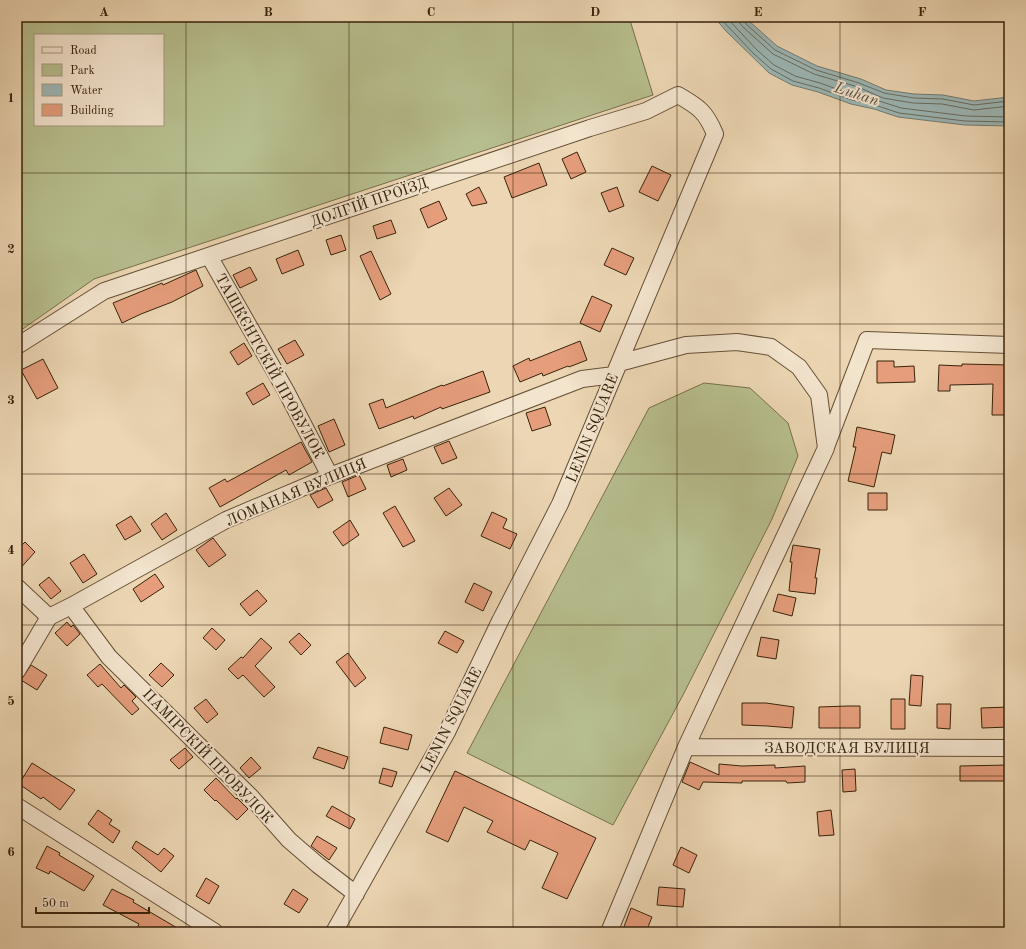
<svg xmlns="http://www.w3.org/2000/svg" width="1026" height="949" font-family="'Old Standard TT',serif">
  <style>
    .green { fill: #b7be8e; stroke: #78704c; fill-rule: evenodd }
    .water { fill: #9cb7b6; stroke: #747c72 }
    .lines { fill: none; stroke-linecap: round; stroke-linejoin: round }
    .shore { stroke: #6a6d60; stroke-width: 1 }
    .building { fill: #e59d7c; stroke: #38230b }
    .minor-casing { stroke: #655035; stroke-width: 18 }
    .minor { stroke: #f3e4ce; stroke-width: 16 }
    .grid { fill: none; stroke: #38230b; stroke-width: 1; stroke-opacity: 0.55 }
    .labels { text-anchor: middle; stroke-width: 4; stroke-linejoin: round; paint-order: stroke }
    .street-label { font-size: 15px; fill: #38230b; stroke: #f3e4ce }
    .water-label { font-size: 16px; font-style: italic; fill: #564f3e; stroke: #f3e4ce }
    .neatline { fill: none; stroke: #38230b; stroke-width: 1.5 }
    .grid-label { font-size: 13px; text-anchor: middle; font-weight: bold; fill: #38230b }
  </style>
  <rect width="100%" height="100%" fill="#ecd6b3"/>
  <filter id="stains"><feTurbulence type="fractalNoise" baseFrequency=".005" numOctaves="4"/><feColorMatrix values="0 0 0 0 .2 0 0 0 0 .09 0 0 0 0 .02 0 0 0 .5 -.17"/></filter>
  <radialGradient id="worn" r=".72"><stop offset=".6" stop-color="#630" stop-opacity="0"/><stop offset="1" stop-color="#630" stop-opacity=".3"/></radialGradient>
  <path class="green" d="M17,17H629L653,95L94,279L17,333ZM35,35H163V125H35Z
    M704,383L750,388L788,423L798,456L772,519L683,695L613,825L467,753L649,408Z"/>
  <path class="water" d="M714,17H747L749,21L777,46L817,66L861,79L886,90L914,94L943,95L974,101L1009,97V126L965,125L898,117L874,109L851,104L818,92L792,85L769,73L726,31Z"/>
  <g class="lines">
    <path class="shore" d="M719,17L753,53L771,69L793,81L819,88L852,100L875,105L899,113L965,121L1009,122
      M726,17L757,50L774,65L795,76L820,83L853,95L876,100L901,108L966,116L1009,117
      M739,17V22L743,27L773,54L814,74L858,87L883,98L913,103L942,104L974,110L1009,106
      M744,17L746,24L775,50L816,70L859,83L884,93L914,98L943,99L974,105L1009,101"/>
  </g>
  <path class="building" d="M577,152L586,172L571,179L562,159Z
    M539,163L547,185L512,198L504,177Z
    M652,166L671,175L658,201L639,192Z
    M479,187L487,203L472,206L466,194Z
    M617,187L624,206L609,212L601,193Z
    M439,201L447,219L428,228L420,209Z
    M391,220L396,233L377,239L373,226Z
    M341,235L346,250L331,255L326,240Z
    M612,248L634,258L626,275L604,265Z
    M298,250L304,265L282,274L276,259Z
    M371,251L391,294L380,300L360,256Z
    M250,267L257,280L240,288L233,275Z
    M196,270L203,286L172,302L141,314L122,323L113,303L162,283L163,285Z
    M592,296L612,305L600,332L580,323Z
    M295,340L304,355L287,364L278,349Z
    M580,341L587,360L569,367L568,366L543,376L542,373L520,382L513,366L529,358L530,361Z
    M244,343L252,356L238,365L230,352Z
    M43,359L58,388L37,399L21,370Z
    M877,361H894V367L914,366L915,382L877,383Z
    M962,364L1009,365V415H992L993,384L950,385V391H938L939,365L962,366Z
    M483,371L490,392L442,409L441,407L414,419L413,416L379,429L369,404L383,399L386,408L442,385L443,386Z
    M263,383L270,395L253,405L246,393Z
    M545,407L551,425L532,431L526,413Z
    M334,419L345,445L329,452L318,426Z
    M857,427L895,435L891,454L882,452L874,487L848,481L856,447H853Z
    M449,441L457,458L442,464L434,447Z
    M301,442L312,462L289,475L286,470L220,507L209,488L225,479L227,482Z
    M403,459L407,470L391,477L387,465Z
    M359,475L366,489L348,497L342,482Z
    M326,488L333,500L318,508L310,495Z
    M449,488L462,505L446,516L434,498Z
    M868,493H887V510H868Z
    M395,506L415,541L403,547L383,513Z
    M492,512L507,519L503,528L517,534L510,549L481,536Z
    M166,513L177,530L162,540L151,524Z
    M131,516L141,531L125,540L116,525Z
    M350,520L359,535L343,546L333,532Z
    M213,538L226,555L209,567L196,550Z
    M25,542L35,552L17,572V550Z
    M793,545L820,549L815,578H817L815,594L789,591L792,562H790Z
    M84,554L97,574L83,583L70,563Z
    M155,574L164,587L141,602L133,589Z
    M49,577L61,591L51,599L39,585Z
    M474,583L492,592L483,611L465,602Z
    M257,590L267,601L250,616L240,604Z
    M778,594L796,598L792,616L773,611Z
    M67,622L71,627L73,625L80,634L67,646L55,633Z
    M212,628L225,640L216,650L203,638Z
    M445,631L464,641L457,653L438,643Z
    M299,633L311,645L301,655L289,642Z
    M761,637L779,640L776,659L757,656Z
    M261,638L272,648L255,666L275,687L264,697L243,675L238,679L228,669L241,657L243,658Z
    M348,653L366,678L355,687L336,662Z
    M161,663L174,675L162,687L149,675Z
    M100,664L121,688L124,685L136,697L132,701L139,709L132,715L102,684L98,687L87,675Z
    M31,665L47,675L37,690L21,680Z
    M911,675L923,676L921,706L909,705Z
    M206,699L218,714L207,723L194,708Z
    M891,699H905V729H891Z
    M742,703H766L794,707L792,728L767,726L742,725Z
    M937,704H951L950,729L937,728Z
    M848,706H860V728H819V707Z
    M1009,707V727L982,728L981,708Z
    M384,727L412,735L408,750L380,743Z
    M318,747L348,757L344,769L313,758Z
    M185,748L193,757L179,769L170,760Z
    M251,757L261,768L249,778L240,768Z
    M690,762L719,775V764L742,766L775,765V768L805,766V782L787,783L786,781H742V783L703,782L699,790L682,782Z
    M32,763L75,790L60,810L43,797L41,799L19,784Z
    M1009,765V781H960V766Z
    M383,768L397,772L392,787L379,783Z
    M855,769L856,791L843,792L842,770Z
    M455,771L596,838L567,899L542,888L558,853L530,840L525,850L487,832L493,821L464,807L448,842L426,832Z
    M216,778L236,799L237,798L248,809L237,820L216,800L215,801L204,790Z
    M332,806L355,819L350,829L326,816Z
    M98,810L112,820L109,824L120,831L113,843L88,824Z
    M831,810L834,835L819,836L817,812Z
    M317,836L337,848L329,860L311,846Z
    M136,841L158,855L164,848L174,856L161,872L132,848Z
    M47,846L60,853L59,855L94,876L84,891L50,871L49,874L36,868Z
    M681,847L697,855L689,873L673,865Z
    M206,878L219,886L209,904L196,896Z
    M659,887L685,889L683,907L657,905Z
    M112,889L134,900L133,902L184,932H135L139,924L103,905Z
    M293,889L308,899L299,913L284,904Z
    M631,908L652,917L646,932H622Z"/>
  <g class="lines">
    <g class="minor-casing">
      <path id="minor" d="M209,256L286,391L330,476
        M17,346L104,291L590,128L646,111L678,95C699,107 706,112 715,134L619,363
        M826,447L867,340L1009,345
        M17,587L49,617
        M71,606L109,657L251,797L289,840L318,865L356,894
        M17,671L49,617L71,606L226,520L330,476L582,379L614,375
        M686,747L1009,748
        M17,806L215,932
        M334,932L447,732L500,621L560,504L619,363L686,345L737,342L771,347L799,367L819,395L826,448L686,747L609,932"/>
    </g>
    <use href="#minor" class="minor"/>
  </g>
  <path class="grid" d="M186,17V932M349,17V932M513,17V932M677,17V932M840,17V932M17,173H1009M17,324H1009M17,474H1009M17,625H1009M17,776H1009"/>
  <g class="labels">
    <g class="street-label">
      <text transform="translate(369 202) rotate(-19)" y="5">ДОЛГІЙ ПРОЇЗД</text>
      <text transform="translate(270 366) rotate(61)" y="5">ТАШКЄНТСКІЙ ПРОВУЛОК</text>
      <text transform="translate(592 428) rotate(-68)" y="5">LENIN SQUARE</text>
      <text transform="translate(296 492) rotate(-23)" y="5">ЛОМАНАЯ ВУЛИЦЯ</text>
      <text transform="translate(451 720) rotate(-63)" y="5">LENIN SQUARE</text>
      <text x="847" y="753">ЗАВОДСКАЯ ВУЛИЦЯ</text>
      <text transform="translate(208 756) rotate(46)" y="5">ПАМІРСКІЙ ПРОВУЛОК</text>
    </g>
    <g class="water-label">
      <text transform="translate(857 93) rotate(18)" y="6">Luhan</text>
    </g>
  </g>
  <rect width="1026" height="949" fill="none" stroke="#ecd6b3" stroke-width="44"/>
  <rect x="34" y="34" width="130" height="92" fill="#f3e4ce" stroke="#a89780"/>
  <rect x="42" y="47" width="20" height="6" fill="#f3e4ce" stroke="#a89780"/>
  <text x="70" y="54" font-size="12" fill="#38230b">Road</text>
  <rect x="42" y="64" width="20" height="12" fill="#b7be8e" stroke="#a89780"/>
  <text x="70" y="74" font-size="12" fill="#38230b">Park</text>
  <rect x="42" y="84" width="20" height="12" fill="#9cb7b6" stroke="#a89780"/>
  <text x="70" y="94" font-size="12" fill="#38230b">Water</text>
  <rect x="42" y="104" width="20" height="12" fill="#e59d7c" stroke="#a89780"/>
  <text x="70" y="114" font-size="12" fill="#38230b">Building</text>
  <path d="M36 907v6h113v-6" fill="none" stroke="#38230b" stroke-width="2"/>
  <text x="42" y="907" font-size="12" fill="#38230b" stroke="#f3e4ce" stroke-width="3" paint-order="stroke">50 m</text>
  <rect x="22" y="22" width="982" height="905" class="neatline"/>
  <g class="grid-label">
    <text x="104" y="16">A</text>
    <text x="268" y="16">B</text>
    <text x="431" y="16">C</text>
    <text x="595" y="16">D</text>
    <text x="758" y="16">E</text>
    <text x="922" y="16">F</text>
    <text x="11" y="102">1</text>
    <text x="11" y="253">2</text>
    <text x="11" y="404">3</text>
    <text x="11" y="554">4</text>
    <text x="11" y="705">5</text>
    <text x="11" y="856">6</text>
  </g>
  <rect width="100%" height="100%" filter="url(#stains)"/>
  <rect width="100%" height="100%" fill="url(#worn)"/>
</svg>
